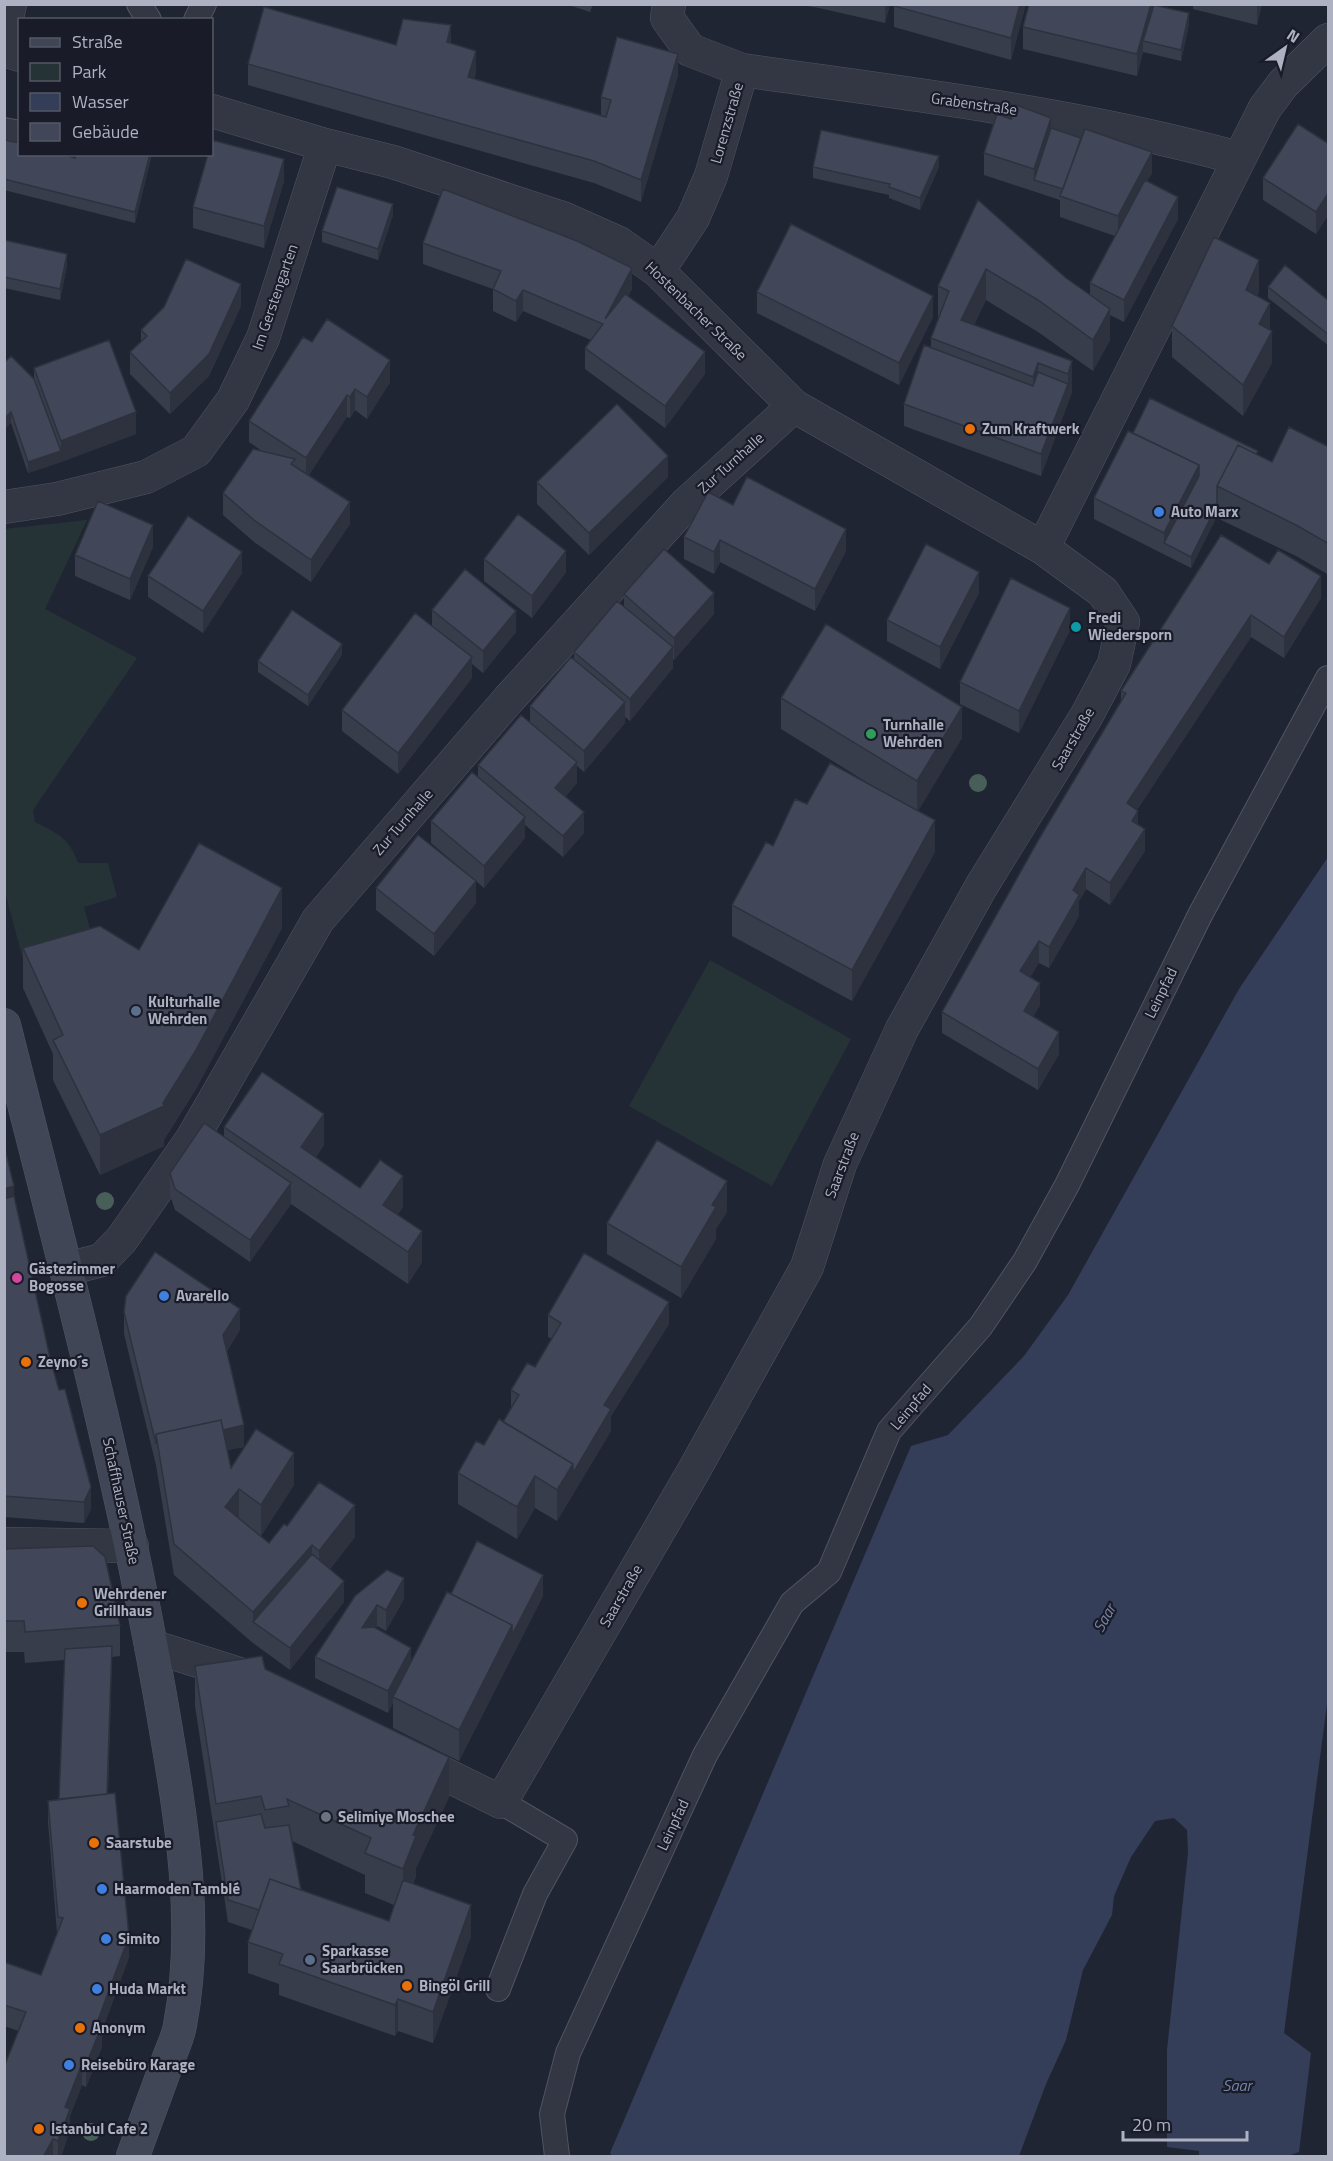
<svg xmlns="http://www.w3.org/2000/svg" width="1333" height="2161" font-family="'Titillium Web',sans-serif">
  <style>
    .green { fill: #253337 }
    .water { fill: #353e59 }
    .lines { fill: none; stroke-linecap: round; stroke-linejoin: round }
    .lane-casing { stroke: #515462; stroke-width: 26 }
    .street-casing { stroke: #515462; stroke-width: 34 }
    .secondary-casing { stroke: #515462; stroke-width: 34 }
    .lane { stroke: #333744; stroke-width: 24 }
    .street { stroke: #333744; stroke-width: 33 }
    .secondary { stroke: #414657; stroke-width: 33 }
    .tree { fill: #475f58 }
    .wall { fill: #383d4c; fill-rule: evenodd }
    .shaded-wall { fill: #2e323e }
    .building { fill: #414758; stroke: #2e323e; stroke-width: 1.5 }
    .food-dot { fill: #e8710a; stroke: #191c28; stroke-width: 2 }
    .shop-dot { fill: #3f7fe0; stroke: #191c28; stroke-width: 2 }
    .culture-dot { fill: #0f9aa8; stroke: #191c28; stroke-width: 2 }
    .leisure-dot { fill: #2e9e5b; stroke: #191c28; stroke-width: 2 }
    .service-dot { fill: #5c6f8a; stroke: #191c28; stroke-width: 2 }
    .hotel-dot { fill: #d1479c; stroke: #191c28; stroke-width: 2 }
    .worship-dot { fill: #6b7280; stroke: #191c28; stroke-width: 2 }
    .labels { text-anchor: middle; stroke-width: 4.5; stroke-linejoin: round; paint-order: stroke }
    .street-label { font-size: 15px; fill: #adb1c1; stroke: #191c28 }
    .poi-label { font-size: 15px; font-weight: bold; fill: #adb1c1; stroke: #191c28; text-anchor: start }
    .water-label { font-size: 16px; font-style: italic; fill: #7784a8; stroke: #191c28 }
  </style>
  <rect width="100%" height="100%" fill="#202533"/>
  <path class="green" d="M87,520L45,609L137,658L33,810L35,822C59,834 69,838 78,863H108L117,897L84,907L100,966L30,986L5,892L4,529Z
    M710,960L851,1039L772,1186L629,1106Z"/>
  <path class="water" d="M1328,857V1696L1284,2033L1311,2053L1299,2152L1288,2156H1199V2151L1167,2147V2050L1188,1853L1187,1830L1174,1818L1155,1821L1131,1857L1114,1896L1112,1915L1083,1970L1066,2040L1046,2084L1019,2156H612L610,2153L911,1446L948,1435L1024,1356L1068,1295L1239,989Z"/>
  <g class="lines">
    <g class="lane-casing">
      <path id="lane" d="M139,4L149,20
        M196,20L204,4
        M4,130L20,133
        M498,1989L535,1894L565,1840L501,1802
        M557,2156L552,2114L568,2053L705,1755L792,1603L829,1572L889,1431L981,1326L1025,1261L1067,1185L1200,915L1328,678"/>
    </g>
    <g class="street-casing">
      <path id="street" d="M4,31L10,4
        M4,50L20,55
        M742,70C909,94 1076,113 1238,158
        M212,111L325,145L393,162L565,219L619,243L658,271L794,406L1043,548L1103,592L1123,622L1114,664L1087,715L981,887L902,1029L840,1164L807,1267L693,1472L501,1802L408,1756
        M658,271L693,218L711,176L742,70L690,50L667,18L669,4
        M4,507L57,499L146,477L196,451L233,400L263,338L325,145
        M1043,548L1265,108L1283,84L1328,40
        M66,1269L102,1260L122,1239L192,1139L318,920L508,700L687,503L794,406
        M4,1544L132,1546
        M151,1646L252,1678"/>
    </g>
    <g class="secondary-casing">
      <path id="secondary" d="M4,1025C60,1247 120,1469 160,1695C178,1802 201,1916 180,2025C178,2038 171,2051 167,2063C156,2094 144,2125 133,2156"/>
    </g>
    <use href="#lane" class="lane"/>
    <use href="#street" class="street"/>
    <use href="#secondary" class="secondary"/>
  </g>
  <g class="tree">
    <circle cx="978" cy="783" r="9"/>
    <circle cx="105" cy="1201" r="9"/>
    <circle cx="91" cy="2132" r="9"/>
  </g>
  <path class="wall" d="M566,4H593L590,12Z
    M795,4H890L885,23L819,8Z
    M1026,4L1011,60L894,27V6Z
    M1193,4H1262L1257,25L1193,9Z
    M1189,24L1181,61L1143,52L1137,76L1023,49V27Z
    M451,43L476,73L474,79L601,115V97L678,75L641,202L594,183L248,85V64L396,45Z
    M1051,128L1152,173L1147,181L1178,219L1124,322L1110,315V340L1093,371L1038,332L986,300L974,325L1072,361V392L1041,476L904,426V404L931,347V338L939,318L938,317V286L978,200L1066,278L1090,295V283L1115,236L1060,217V200L984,175V153Z
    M4,140L75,158L76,154H152L135,223L4,190Z
    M1329,144V214L1316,234L1263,200V178Z
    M813,167H939L920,210L889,198V195L813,178Z
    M284,181L264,248L193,228V207Z
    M393,215L378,260L322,242V231Z
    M4,240L67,265L60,300L4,288Z
    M423,243L632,289L628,296L705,374L665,428L585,369V348L591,340L523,311L516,322L493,311V289L423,264Z
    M1268,287L1329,301V346L1268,298Z
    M757,292L933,317L899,385L757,313Z
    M1259,292L1257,296L1270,331L1272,363L1243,416L1172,357V326Z
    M241,306L209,376L170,414L130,374V352L141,341V330Z
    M312,342L390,382L367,419L355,410L350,418L347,417L308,475L350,524L311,582L254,542L223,515V493L262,451L249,442V421Z
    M4,363L34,379V368L136,434L61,462L28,473L11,423Z
    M1133,433L1258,455L1272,462L1329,447V575L1296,556L1217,518V516L1191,568L1094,519V498Z
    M668,477L589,555L537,504V482Z
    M733,505L846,551L815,611L720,562L714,574L684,559V537Z
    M1221,535L1321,598L1284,658L1251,637L1137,810L1138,825L1145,851L1110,905L1086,889L1079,901V916L1049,968L1039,963L1030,977L1040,1005L1033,1017L1059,1054L1038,1090L942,1033V1012L1121,701V691Z
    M153,547L130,600L75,576V555Z
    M484,559L566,572L532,618L484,581Z
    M242,573L203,633L148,597V576Z
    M979,593L940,669L887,641V620Z
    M624,594L714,614L674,660L673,659V668L630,721L625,717V723L584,772L577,766V783L566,796L584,833L563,857L525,825V838L484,888L476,881V903L434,956L376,910V888L471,877L431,843V821L478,777V765L530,723V706L574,659V652L624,606Z
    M432,610L516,632L483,673L472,664V678L398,774L342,731V710L432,625Z
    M1070,630L1019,733L960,704V682Z
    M342,655L308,706L258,672V661Z
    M781,698L962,738L918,811L935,852L852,1001L732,936V905L773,846L881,791L781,729Z
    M282,928L196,1089L164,1140V1146L100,1175L53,1080V1054L23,988V948L139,950Z
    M224,1127L324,1145L316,1157L360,1188L403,1207L397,1215L422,1262L408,1284L291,1204L250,1262L175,1210L170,1195V1173L224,1137Z
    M4,1145L14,1196L51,1362L91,1509L84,1523L4,1517Z
    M727,1212L716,1229V1239L681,1298L607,1254V1223Z
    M124,1312L240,1330L227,1351L244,1447L227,1450L231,1468L294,1485L261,1536L269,1543L287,1526L355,1537L330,1569L344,1602L290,1670L253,1643L174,1575L156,1465L124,1334Z
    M548,1315L669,1324L611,1416V1431L557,1521L535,1508L517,1539L458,1504V1473L484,1445L503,1422L511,1409V1390L535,1367L552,1339L548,1337Z
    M4,1549L120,1625V1656L112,1657L108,1794L129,1957L102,2031V2047L86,2087L82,2085L70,2116V2130L61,2157H4L6,2062L19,2031L4,2026V1962L41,1975L57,1933L48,1822V1801L59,1799L65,1660L25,1663L24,1652H4Z
    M387,1570L404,1599L386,1631L377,1626L376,1628L411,1662L451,1594L543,1596L459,1761L393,1728V1703L388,1713L315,1678V1657Z
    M195,1666L265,1669L449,1797L416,1868V1876L413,1884L471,1936L433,2043L398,2031L395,2036L279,1995V1984L248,1973V1942L252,1930L228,1922L195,1706ZM292,1841L365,1875V1893L394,1905L389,1921L301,1890Z"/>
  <path class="shaded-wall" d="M885,4H890L885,23Z
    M1020,4H1026L1011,60V38Z
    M1151,4H1154L1143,41V52L1137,76V54Z
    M1257,4H1262L1257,25Z
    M1189,13V24L1181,61V50Z
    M451,25V46L447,42Z
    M476,51V73L468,99V77Z
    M678,54V75L641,202V180Z
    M1051,118V139L1034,180V169Z
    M1152,152V173L1118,237V216Z
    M150,154H152L135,223V212Z
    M939,156V167L920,210V198Z
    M284,159V181L264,248V226Z
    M1329,192V214L1316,234V212Z
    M1178,197V219L1124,322V300Z
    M393,204V215L378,260V249Z
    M67,254V265L60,300V289Z
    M1259,260V292L1246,322V290Z
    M632,268V289L605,341V319Z
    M986,269V300L962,350L961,320Z
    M241,284V306L209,376L170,414V393Z
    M523,290V311L516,322V301Z
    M933,296V317L899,385V363Z
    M1270,303V334L1272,331V363L1243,416V385L1259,324Z
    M1110,309V340L1093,371V340Z
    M705,352V374L665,428V406Z
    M390,360V382L367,419V397Z
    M1072,361V392L1041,476V454L1068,384V374Z
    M1038,363V394L1033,408V377Z
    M355,389V410L350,418V397Z
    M347,395V417L306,480V458Z
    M11,412V423L4,430V419Z
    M136,412V434L61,462L28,473V462L61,451V441Z
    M668,456V477L589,555V533Z
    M1199,465V487L1164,543V554V533Z
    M350,502V524L311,582V560Z
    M1217,505V516L1191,568V557Z
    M153,525V547L130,600V579Z
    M846,529V551L815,611V589Z
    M720,540V562L714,574V552Z
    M566,551V572L532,618V596Z
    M242,552V573L203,633V611Z
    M979,572V593L940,669V647Z
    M1321,576V598L1284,658V637Z
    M714,593V614L674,660V638Z
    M1070,608V630L1019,733V711Z
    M516,611V632L483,673V651Z
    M1251,615V637L1127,825V803Z
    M342,644V655L308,706V695Z
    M673,647V668L630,721V699Z
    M472,657V678L398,774V753Z
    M625,702V723L584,772V751Z
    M962,707V738L917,813V781Z
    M577,762V783L555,809V788Z
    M1138,811V833L1132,821Z
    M584,812V833L563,857V836Z
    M525,817V838L484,888V866Z
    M935,820V852L852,1001V970Z
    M1145,829V851L1110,905V883Z
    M1086,868V889L1079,901V916L1049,968V947L1073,890Z
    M476,881V903L434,956V934Z
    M282,888V928L196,1089L164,1140V1146L100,1175V1135Z
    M1039,941V963L1020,993V971Z
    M1040,983V1005L1024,1033V1011Z
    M1059,1032V1054L1038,1090V1069Z
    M324,1114V1145L301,1179V1147Z
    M403,1176V1207L383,1236V1205Z
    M727,1181V1212L716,1229V1239L681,1298V1267L712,1205Z
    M291,1183V1204L250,1262V1240Z
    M14,1186V1217L4,1220V1189Z
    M422,1231V1262L408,1284V1252Z
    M669,1302V1324L611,1416V1431L557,1521V1490L604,1405Z
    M240,1309V1330L223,1356V1335Z
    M244,1425V1447L161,1464L158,1444Z
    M294,1453V1485L261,1536V1505Z
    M535,1476V1508L517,1539V1507Z
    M91,1487V1509L84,1523V1502Z
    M239,1489V1520L225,1507Z
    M355,1505V1537L319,1582V1551Z
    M312,1545V1576L253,1622V1643V1612Z
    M543,1575V1596L459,1761V1730L512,1625Z
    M404,1578V1599L386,1631V1610Z
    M344,1581V1602L290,1670V1648Z
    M377,1605V1626L362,1649V1628Z
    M411,1648V1669L393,1697V1703L388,1713V1691Z
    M449,1757V1797L416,1868V1876L403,1908V1869L413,1835Z
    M471,1905V1936L433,2043V2012Z
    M129,1936V1957L102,2031V2047L86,2087V2065L97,2023Z
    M398,1999V2031L395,2036V2005Z
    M82,2064V2085L70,2116V2130L61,2157H58V2141L65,2107Z
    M53,2139V2157H43Z"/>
  <path class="building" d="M894,4H1020L1011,38L894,6Z
    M1029,4H1151L1137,54L1023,27Z
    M1154,5L1189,13L1181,50L1143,41Z
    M264,7L396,45L403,19L451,25L447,42L476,51L468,77L606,117L611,100L601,97L617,37L678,54L641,180L594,161L248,64Z
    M1016,105L1051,118L1034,169L984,153L997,114L1011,119Z
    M1298,124L1329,144V192L1316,212L1263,178Z
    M1051,128L1081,138L1063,189L1034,180Z
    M1085,129L1152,152L1118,216L1060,196Z
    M821,130L939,156L920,198L889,187L890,184L813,167Z
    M4,140L20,143V154H63L75,158L76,154H150L135,212L4,179Z
    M212,140L284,159L264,226L193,207L208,154H212Z
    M1145,180L1178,197L1124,300L1090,283Z
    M337,187L393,204L378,249L322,231Z
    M443,189L577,241L632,268L605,319L625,294L705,352L665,406L585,348L603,324L523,290L516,301L493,289L501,271L423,243Z
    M978,200L1066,278L1110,309L1093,340L1038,300L986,269L961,320L1072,361L1068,374L1038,363L1033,377L931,338L949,291L938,286Z
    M791,224L933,296L899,363L757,292Z
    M1214,237L1259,260L1246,290L1270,303L1259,324L1272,331L1243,385L1172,326Z
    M4,240L67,254L60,289L4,277Z
    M186,259L241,284L209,354L170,393L130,352L147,336L141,330L164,307Z
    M1285,265L1329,301V335L1268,287Z
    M327,319L390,360L367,397L355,389L350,397L347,395L306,458L249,421L303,337L312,342Z
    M109,340L136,412L61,441L34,368Z
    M924,345L1033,386L1038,372L1068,384L1041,454L904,404Z
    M11,356L34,379L61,451L28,462L11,412L4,419V363Z
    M1150,398L1258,451L1256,454L1238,445L1217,486V505L1191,557L1164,543L1199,476V465L1133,433Z
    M617,404L668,456L589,533L537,482Z
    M1289,427L1329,447V544L1296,525L1217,486L1238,445L1272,462Z
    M1128,431L1199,465L1164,533L1094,498Z
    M253,449L295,459L291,464L350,502L311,560L254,520L223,493Z
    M747,477L846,529L815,589L720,540L714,552L684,537L708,492L733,505Z
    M98,501L153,525L130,579L75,555Z
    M518,514L566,551L532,596L484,559Z
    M188,516L242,552L203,611L148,576Z
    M1221,535L1269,564L1278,550L1321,576L1284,637L1251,615L1127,803L1138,811L1132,821L1145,829L1110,883L1086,868L1073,890L1079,895L1049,947L1039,941L1020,971L1040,983L1024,1011L1059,1032L1038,1069L942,1012L1039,839L1126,693L1121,691Z
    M926,544L979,572L940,647L887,620Z
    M664,549L714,593L674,638L624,594Z
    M465,569L516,611L483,651L432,610Z
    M1011,578L1070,608L1019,711L960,682Z
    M617,601L673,647L630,699L574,652Z
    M292,610L342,644L308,695L258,661Z
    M415,613L472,657L398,753L342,710Z
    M826,624L962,707L917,781L781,698Z
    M571,657L625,702L584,751L530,706Z
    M521,715L577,762L555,788L584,812L563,836L478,765Z
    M830,763L935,820L852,970L732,905L766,842L773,846L795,799L807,804Z
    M472,772L525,817L484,866L431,821Z
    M418,835L476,881L434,934L376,888Z
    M199,843L282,888L196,1050L163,1103L164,1106L100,1135L53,1040L63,1035L23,948L100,926L139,950Z
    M262,1072L324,1114L301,1147L360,1188L380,1160L403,1176L383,1205L422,1231L408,1252L224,1127Z
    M204,1123L291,1183L250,1240L175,1189L170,1173Z
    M657,1140L727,1181L712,1205L716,1207L681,1267L607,1223Z
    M4,1145L14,1186L4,1189Z
    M14,1196L51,1362L59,1390L65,1389L91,1487L84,1502L4,1496V1199Z
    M155,1252L240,1309L223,1335L244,1425L223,1430L221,1420L156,1434V1444L124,1312L126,1296Z
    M584,1253L669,1302L604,1405L611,1409L573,1473V1464L503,1422L519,1395L511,1390L527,1363L535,1367L561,1323L548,1315Z
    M499,1419L573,1464L557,1490L535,1476L517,1507L458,1473L476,1441L484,1445Z
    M221,1420L231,1468L256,1429L294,1453L261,1505L239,1489L225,1507L269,1543L284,1524L287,1526L319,1482L355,1505L319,1551L312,1545L253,1612L174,1544L156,1434Z
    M477,1541L543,1575L512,1635V1625L451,1594Z
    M93,1546L105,1557L120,1625L25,1632L24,1621H4V1549Z
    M312,1554L344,1581L290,1648L253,1622Z
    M387,1570L404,1578L386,1610L377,1605L362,1628L374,1627L411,1648L388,1691L315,1657L355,1596Z
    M447,1592L512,1625L459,1730L393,1697Z
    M112,1646L107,1794L59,1799L65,1649Z
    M262,1656L265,1669L449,1757L413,1835L416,1836L403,1869L365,1853L371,1838L287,1799L289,1806L265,1810L261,1796L216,1804L195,1666Z
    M115,1793L129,1936L97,2023L102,2025L86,2065L82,2064L65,2107L70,2109L58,2141L53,2139L43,2157H4V2061L6,2062L26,2012L4,2005V1962L41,1975L63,1918L58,1917L48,1801Z
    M261,1814L265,1828L289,1825L301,1890L270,1879L259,1910L228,1900L216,1822Z
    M270,1879L389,1921L403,1880L471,1905L433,2012L398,1999L395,2005L279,1964L283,1954L248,1942Z"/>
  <g class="food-dot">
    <circle cx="970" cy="429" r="6"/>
    <circle cx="26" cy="1362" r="6"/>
    <circle cx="82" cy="1603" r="6"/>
    <circle cx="94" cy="1843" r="6"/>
    <circle cx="407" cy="1986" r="6"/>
    <circle cx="80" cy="2028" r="6"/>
    <circle cx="39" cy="2129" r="6"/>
  </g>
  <g class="shop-dot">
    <circle cx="1159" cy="512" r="6"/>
    <circle cx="164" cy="1296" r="6"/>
    <circle cx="102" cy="1889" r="6"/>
    <circle cx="106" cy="1939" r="6"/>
    <circle cx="97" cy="1989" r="6"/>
    <circle cx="69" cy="2065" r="6"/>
  </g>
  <circle class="culture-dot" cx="1076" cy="627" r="6"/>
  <circle class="leisure-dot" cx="871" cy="734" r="6"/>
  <g class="service-dot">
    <circle cx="136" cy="1011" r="6"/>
    <circle cx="310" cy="1960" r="6"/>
  </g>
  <circle class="hotel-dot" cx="17" cy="1278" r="6"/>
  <circle class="worship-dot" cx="326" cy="1817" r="6"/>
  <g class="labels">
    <g class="street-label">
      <text transform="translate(974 104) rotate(8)" y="5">Grabenstraße</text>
      <text transform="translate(727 123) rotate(-74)" y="5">Lorenzstraße</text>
      <text transform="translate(275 297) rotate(-71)" y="5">Im Gerstengarten</text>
      <text transform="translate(696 311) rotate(44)" y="5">Hostenbacher Straße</text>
      <text transform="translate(731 463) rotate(-42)" y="5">Zur Turnhalle</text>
      <text transform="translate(1073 739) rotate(-60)" y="5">Saarstraße</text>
      <text transform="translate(403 822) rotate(-49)" y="5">Zur Turnhalle</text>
      <text transform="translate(1161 993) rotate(-64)" y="5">Leinpfad</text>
      <text transform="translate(842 1165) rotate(-69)" y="5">Saarstraße</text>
      <text transform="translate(911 1407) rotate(-50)" y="5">Leinpfad</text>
      <text transform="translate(121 1501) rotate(78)" y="5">Schaffhauser Straße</text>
      <text transform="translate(621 1596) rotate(-60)" y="5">Saarstraße</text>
      <text transform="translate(673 1825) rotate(-65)" y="5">Leinpfad</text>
    </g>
    <g class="poi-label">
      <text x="982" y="434">Zum Kraftwerk</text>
      <text x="1171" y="517">Auto Marx</text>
      <text x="1088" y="623">Fredi<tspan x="1088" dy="17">Wiedersporn</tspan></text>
      <text x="883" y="730">Turnhalle<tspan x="883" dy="17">Wehrden</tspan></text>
      <text x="148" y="1007">Kulturhalle<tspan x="148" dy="17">Wehrden</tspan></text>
      <text x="29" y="1274">Gästezimmer<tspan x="29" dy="17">Bogosse</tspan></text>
      <text x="176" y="1301">Avarello</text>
      <text x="38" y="1367">Zeyno´s</text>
      <text x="94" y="1599">Wehrdener<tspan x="94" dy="17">Grillhaus</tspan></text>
      <text x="338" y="1822">Selimiye Moschee</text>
      <text x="106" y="1848">Saarstube</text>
      <text x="114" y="1894">Haarmoden Tamblé</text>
      <text x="118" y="1944">Simito</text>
      <text x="322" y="1956">Sparkasse<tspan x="322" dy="17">Saarbrücken</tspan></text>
      <text x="419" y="1991">Bingöl Grill</text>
      <text x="109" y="1994">Huda Markt</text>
      <text x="92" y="2033">Anonym</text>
      <text x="81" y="2070">Reisebüro Karage</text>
      <text x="51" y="2134">Istanbul Cafe 2</text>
    </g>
    <g class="water-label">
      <text transform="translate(1104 1618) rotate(-61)" y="6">Saar</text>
      <text x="1237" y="2091">Saar</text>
    </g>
  </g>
  <rect width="1333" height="2161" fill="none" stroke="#adb1c1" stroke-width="12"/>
  <rect x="18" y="18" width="195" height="138" fill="#191c28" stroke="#545865" stroke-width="1.5"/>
  <rect x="30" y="38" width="30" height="9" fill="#414657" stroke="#545865" stroke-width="1.5"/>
  <text x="72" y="48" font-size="18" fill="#adb1c1">Straße</text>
  <rect x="30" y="63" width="30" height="18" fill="#253337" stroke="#545865" stroke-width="1.5"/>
  <text x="72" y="78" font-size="18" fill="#adb1c1">Park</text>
  <rect x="30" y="93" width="30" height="18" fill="#353e59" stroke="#545865" stroke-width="1.5"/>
  <text x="72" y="108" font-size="18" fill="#adb1c1">Wasser</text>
  <rect x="30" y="123" width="30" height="18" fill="#414758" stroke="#545865" stroke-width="1.5"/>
  <text x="72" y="138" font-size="18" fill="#adb1c1">Gebäude</text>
  <g transform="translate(1285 48) rotate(34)" stroke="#191c28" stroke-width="4.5" paint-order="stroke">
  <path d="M0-4.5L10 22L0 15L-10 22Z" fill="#adb1c1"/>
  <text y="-9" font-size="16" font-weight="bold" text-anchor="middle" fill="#adb1c1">N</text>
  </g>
  <path d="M1123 2131v9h124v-9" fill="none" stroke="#adb1c1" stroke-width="3"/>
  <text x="1132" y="2131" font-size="18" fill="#adb1c1" stroke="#191c28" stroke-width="4.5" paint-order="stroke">20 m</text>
</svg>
